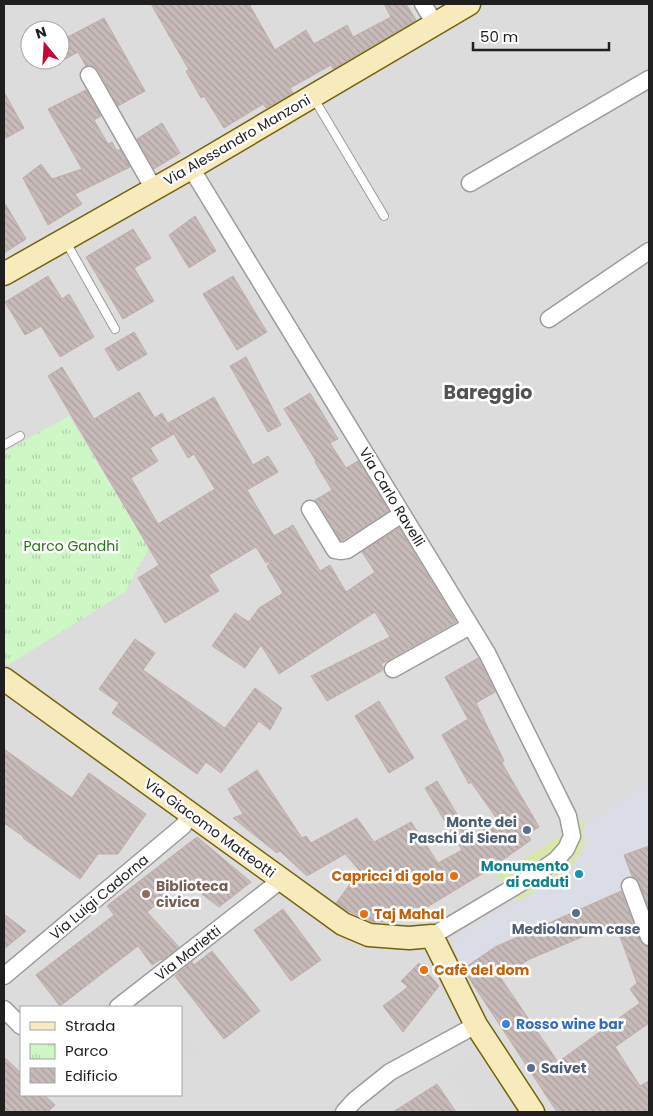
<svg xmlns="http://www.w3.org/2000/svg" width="653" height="1116" font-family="Poppins,sans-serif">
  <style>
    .residential { fill: #dddcdc; fill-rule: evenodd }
    .grass { fill: #d9e7ad }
    .park { fill: url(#park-tufts) }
    .parking { fill: #dbdbdb }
    .plaza { fill: #dadde5 }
    .building { fill: url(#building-back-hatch); stroke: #c0ada8; fill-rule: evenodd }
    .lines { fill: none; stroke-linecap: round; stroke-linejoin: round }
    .lane-casing { stroke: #9c9c9c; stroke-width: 10 }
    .street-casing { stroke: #9c9c9c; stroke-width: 19 }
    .secondary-casing { stroke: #726209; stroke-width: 25 }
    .lane { stroke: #fff; stroke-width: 8 }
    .street { stroke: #fff; stroke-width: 16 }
    .secondary { stroke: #f7ebbc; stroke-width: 22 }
    .service-dot { fill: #5c6f8a; stroke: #fff; stroke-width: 2 }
    .culture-dot { fill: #0f9aa8; stroke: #fff; stroke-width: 2 }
    .food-dot { fill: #e8710a; stroke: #fff; stroke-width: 2 }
    .education-dot { fill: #8d6e63; stroke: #fff; stroke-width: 2 }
    .shop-dot { fill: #3f7fe0; stroke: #fff; stroke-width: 2 }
    .labels { text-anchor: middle; stroke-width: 5; stroke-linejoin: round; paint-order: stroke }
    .street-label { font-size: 14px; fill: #1f1f1f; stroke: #fff }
    .park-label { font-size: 14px; fill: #237910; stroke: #fff }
    .service-label { font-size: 14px; font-weight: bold; fill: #4e5e75; stroke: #fff; text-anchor: end }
    .culture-label { font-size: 14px; font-weight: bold; fill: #0d838f; stroke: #fff; text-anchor: end }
    .food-label { font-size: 14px; font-weight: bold; fill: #c56008; stroke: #fff; text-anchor: start }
    .education-label { font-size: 14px; font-weight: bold; fill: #785e54; stroke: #fff; text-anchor: start }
    .shop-label { font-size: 14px; font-weight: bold; fill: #366cbe; stroke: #fff; text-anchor: start }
    .district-label { font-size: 19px; font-weight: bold; fill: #525252; stroke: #fff }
  </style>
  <defs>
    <pattern id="park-tufts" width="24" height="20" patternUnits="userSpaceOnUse" patternTransform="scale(1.25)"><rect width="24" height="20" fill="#cdf7c4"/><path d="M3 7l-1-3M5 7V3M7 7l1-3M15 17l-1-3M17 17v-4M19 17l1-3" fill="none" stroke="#b0d3a8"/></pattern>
    <pattern id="building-back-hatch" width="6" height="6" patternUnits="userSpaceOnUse" patternTransform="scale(1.25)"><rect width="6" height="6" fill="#c7bbb9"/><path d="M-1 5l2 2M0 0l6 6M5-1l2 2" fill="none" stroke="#aaa09f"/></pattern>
  </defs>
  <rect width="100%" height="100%" fill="#efe9e5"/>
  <path class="residential" d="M4,4H451L4,261ZM30,30H60V60H30Z
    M481,4H649V1112H537L432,931L372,932L4,675V280L183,177Z
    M4,686L339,929L430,942L528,1112H4ZM21,1007H181V1095H21Z"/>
  <path class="grass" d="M584,820L609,885L536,920L496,877Z"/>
  <path class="park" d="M69,416L149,548L125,592L8,665L4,661V452Z"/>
  <path class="parking" d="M181,1032L200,1056L181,1061Z
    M476,1051L519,1112H475L448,1074Z"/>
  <path class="plaza" d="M649,782V846L625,856L635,884L495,946L462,969L454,955V945L459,935L479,922L538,890L557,878L571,867L580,854L585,841L582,829L587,823Z"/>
  <path class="building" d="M151,4H249L275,50L306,30L314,44L347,25L353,37L391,17L384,4H406L416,20L333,69L331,65L290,88L293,93L266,108L263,104L224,128L204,96L201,98L186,71L189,70Z
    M104,18L145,91L118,106L98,70L94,66L90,65L86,66L78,52L60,62V41Z
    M86,90L101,116L94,120L108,144L112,142L117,151L120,149L130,167L75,194L82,204L48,225L23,178L41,164L52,179L82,169L48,109Z
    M4,92L24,128L4,139Z
    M162,123L180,153L154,169L137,139Z
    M4,202L26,239L4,253Z
    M195,216L216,251L189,268L169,235Z
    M133,229L151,258L134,268L154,301L123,319L86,257Z
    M48,276L62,299L69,294L94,337L60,357L41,326L25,335L5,302Z
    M233,276L267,332L237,350L203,294Z
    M134,332L147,354L118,371L105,349Z
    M246,357L281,425L268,432L230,366Z
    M62,367L94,419L139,392L155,418L162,413L174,434L168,423L214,397L253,465L268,456L278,472L247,490L274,536L293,525L320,571L330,565L346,592L375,572L362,552L399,528L456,622L381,664L383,667V670L327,701L311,676L390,637L375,612L279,674L261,645L245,668L212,646L235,613L249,622L259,608L283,593L267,566L272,560L266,563L256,547L209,575L219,591L165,623L138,578L159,565L48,376ZM174,434L188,458L194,454L215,489L158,524L131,478L158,461L150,448Z
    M310,393L338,439L330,443L346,468L358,461L389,511L343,540L341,541L319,504L315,500L332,490L315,462L316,461L284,409Z
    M135,639L155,653L143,670L225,728L255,688L282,708L270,730L259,721L221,773L206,762L197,774L112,713L119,703L99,689Z
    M478,658L495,692L476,703L504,761L502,763L539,827L527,834L531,840L490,869L404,921L372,922L348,911L336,903L360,871L345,854L307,876L280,851L277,853L233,818L243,814L228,789L257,770L302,838L306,836L311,843L357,818L374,842L411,822L438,863L462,850L425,788L437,781L470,836L497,819L471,782L469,784L442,735L468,719L445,677Z
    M379,701L414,758L389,773L355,716Z
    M4,749L72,798L89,773L146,814L118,854H98L80,879L23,838L24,837L4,823Z
    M197,837L251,882L219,907L185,881L147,912L179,947L162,960L161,959L152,965L138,946L60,1006L36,975L114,915L107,906Z
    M649,846V909L639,883L637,879L632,876L624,855Z
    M621,891L640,940L643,945L649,947V1023L615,1047L640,1086L649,1081V1112H557L463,969L495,947ZM615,923L637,983L630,989L640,1003L558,1062L500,977L530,959Z
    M283,909L321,960L291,981L254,930Z
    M4,914L26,931L4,949Z
    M212,951L260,1011L224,1039L175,976L192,962L194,965Z
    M419,963L439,986L403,1032L383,1006L408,987L401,981Z
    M4,1057L21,1073V1095H44L55,1105L48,1112H4Z
    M437,1084L456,1112H393Z"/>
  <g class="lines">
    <g class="lane-casing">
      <path id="lane" d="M313,97L384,216
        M66,242L115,329
        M4,445L20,436"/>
    </g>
    <g class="street-casing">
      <path id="street" d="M423,4L435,24
        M89,75L154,189
        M191,168L487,653L568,816L572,836L566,849L556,860L536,874L432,936
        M470,183L649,79
        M549,319L649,251
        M310,509L335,550L341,551L347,550L402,514
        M393,669L470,626
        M630,886L649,937
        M4,976L183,826L191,814
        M118,1007L281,880
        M4,1009L21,1026
        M344,1112L355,1100L390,1072L476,1025"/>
    </g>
    <g class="secondary-casing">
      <path id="secondary" d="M4,274L191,168L469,4
        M4,679L343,924L369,935L409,938L432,936L476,1025L533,1112"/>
    </g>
    <use href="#lane" class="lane"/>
    <use href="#street" class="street"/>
    <use href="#secondary" class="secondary"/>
  </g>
  <g class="service-dot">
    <circle cx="527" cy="830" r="5"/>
    <circle cx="576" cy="913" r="5"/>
    <circle cx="531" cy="1068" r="5"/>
  </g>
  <circle class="culture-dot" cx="579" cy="874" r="5"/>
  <g class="food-dot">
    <circle cx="454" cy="876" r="5"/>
    <circle cx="364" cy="914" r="5"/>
    <circle cx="424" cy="970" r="5"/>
  </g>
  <circle class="education-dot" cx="146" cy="894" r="5"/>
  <circle class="shop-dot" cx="506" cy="1024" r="5"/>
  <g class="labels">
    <g class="street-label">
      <text transform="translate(237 140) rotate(-30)" y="5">Via Alessandro Manzoni</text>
      <text transform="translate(392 497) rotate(59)" y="5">Via Carlo Ravelli</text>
      <text transform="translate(210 828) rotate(36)" y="5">Via Giacomo Matteotti</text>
      <text transform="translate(99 897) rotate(-40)" y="5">Via Luigi Cadorna</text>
      <text transform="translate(188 953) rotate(-38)" y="5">Via Marietti</text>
    </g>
    <g class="park-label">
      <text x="71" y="551">Parco Gandhi</text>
    </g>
    <g class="service-label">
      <text x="517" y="827">Monte dei<tspan x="517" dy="16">Paschi di Siena</tspan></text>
      <text x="576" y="934" text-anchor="middle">Mediolanum case</text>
      <text x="541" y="1073" text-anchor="start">Saivet</text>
    </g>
    <g class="culture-label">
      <text x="569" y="871">Monumento<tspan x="569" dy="16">ai caduti</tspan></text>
    </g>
    <g class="food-label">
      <text x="444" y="881" text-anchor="end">Capricci di gola</text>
      <text x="374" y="919">Taj Mahal</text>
      <text x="434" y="975">Cafè del dom</text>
    </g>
    <g class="education-label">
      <text x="156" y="891">Biblioteca<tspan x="156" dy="16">civica</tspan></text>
    </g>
    <g class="shop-label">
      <text x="516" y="1029">Rosso wine bar</text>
    </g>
    <g class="district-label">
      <text x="488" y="399">Bareggio</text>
    </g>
  </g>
  <rect width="653" height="1116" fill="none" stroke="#1f1f1f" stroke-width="10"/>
  <rect x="20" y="1006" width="162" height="90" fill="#ffffff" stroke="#a5a5a5"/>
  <rect x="30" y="1022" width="25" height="8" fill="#f7ebbc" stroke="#a5a5a5"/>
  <text x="65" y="1031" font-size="15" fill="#1f1f1f">Strada</text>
  <rect x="30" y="1044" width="25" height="15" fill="url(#park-tufts)" stroke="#a5a5a5"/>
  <text x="65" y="1056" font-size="15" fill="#1f1f1f">Parco</text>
  <rect x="30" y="1068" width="25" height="15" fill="url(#building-back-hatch)" stroke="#a5a5a5"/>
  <text x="65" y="1081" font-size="15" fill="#1f1f1f">Edificio</text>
  <g transform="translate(45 45) rotate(342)"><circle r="24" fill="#ffffff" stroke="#a5a5a5"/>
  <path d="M0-4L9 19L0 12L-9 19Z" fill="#c50939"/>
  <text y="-8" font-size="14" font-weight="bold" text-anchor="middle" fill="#1f1f1f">N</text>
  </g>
  <path d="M473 42v8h136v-8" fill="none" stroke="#1f1f1f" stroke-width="2.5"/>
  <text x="480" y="42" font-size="15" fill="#1f1f1f" stroke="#ffffff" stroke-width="4" paint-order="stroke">50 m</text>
</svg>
